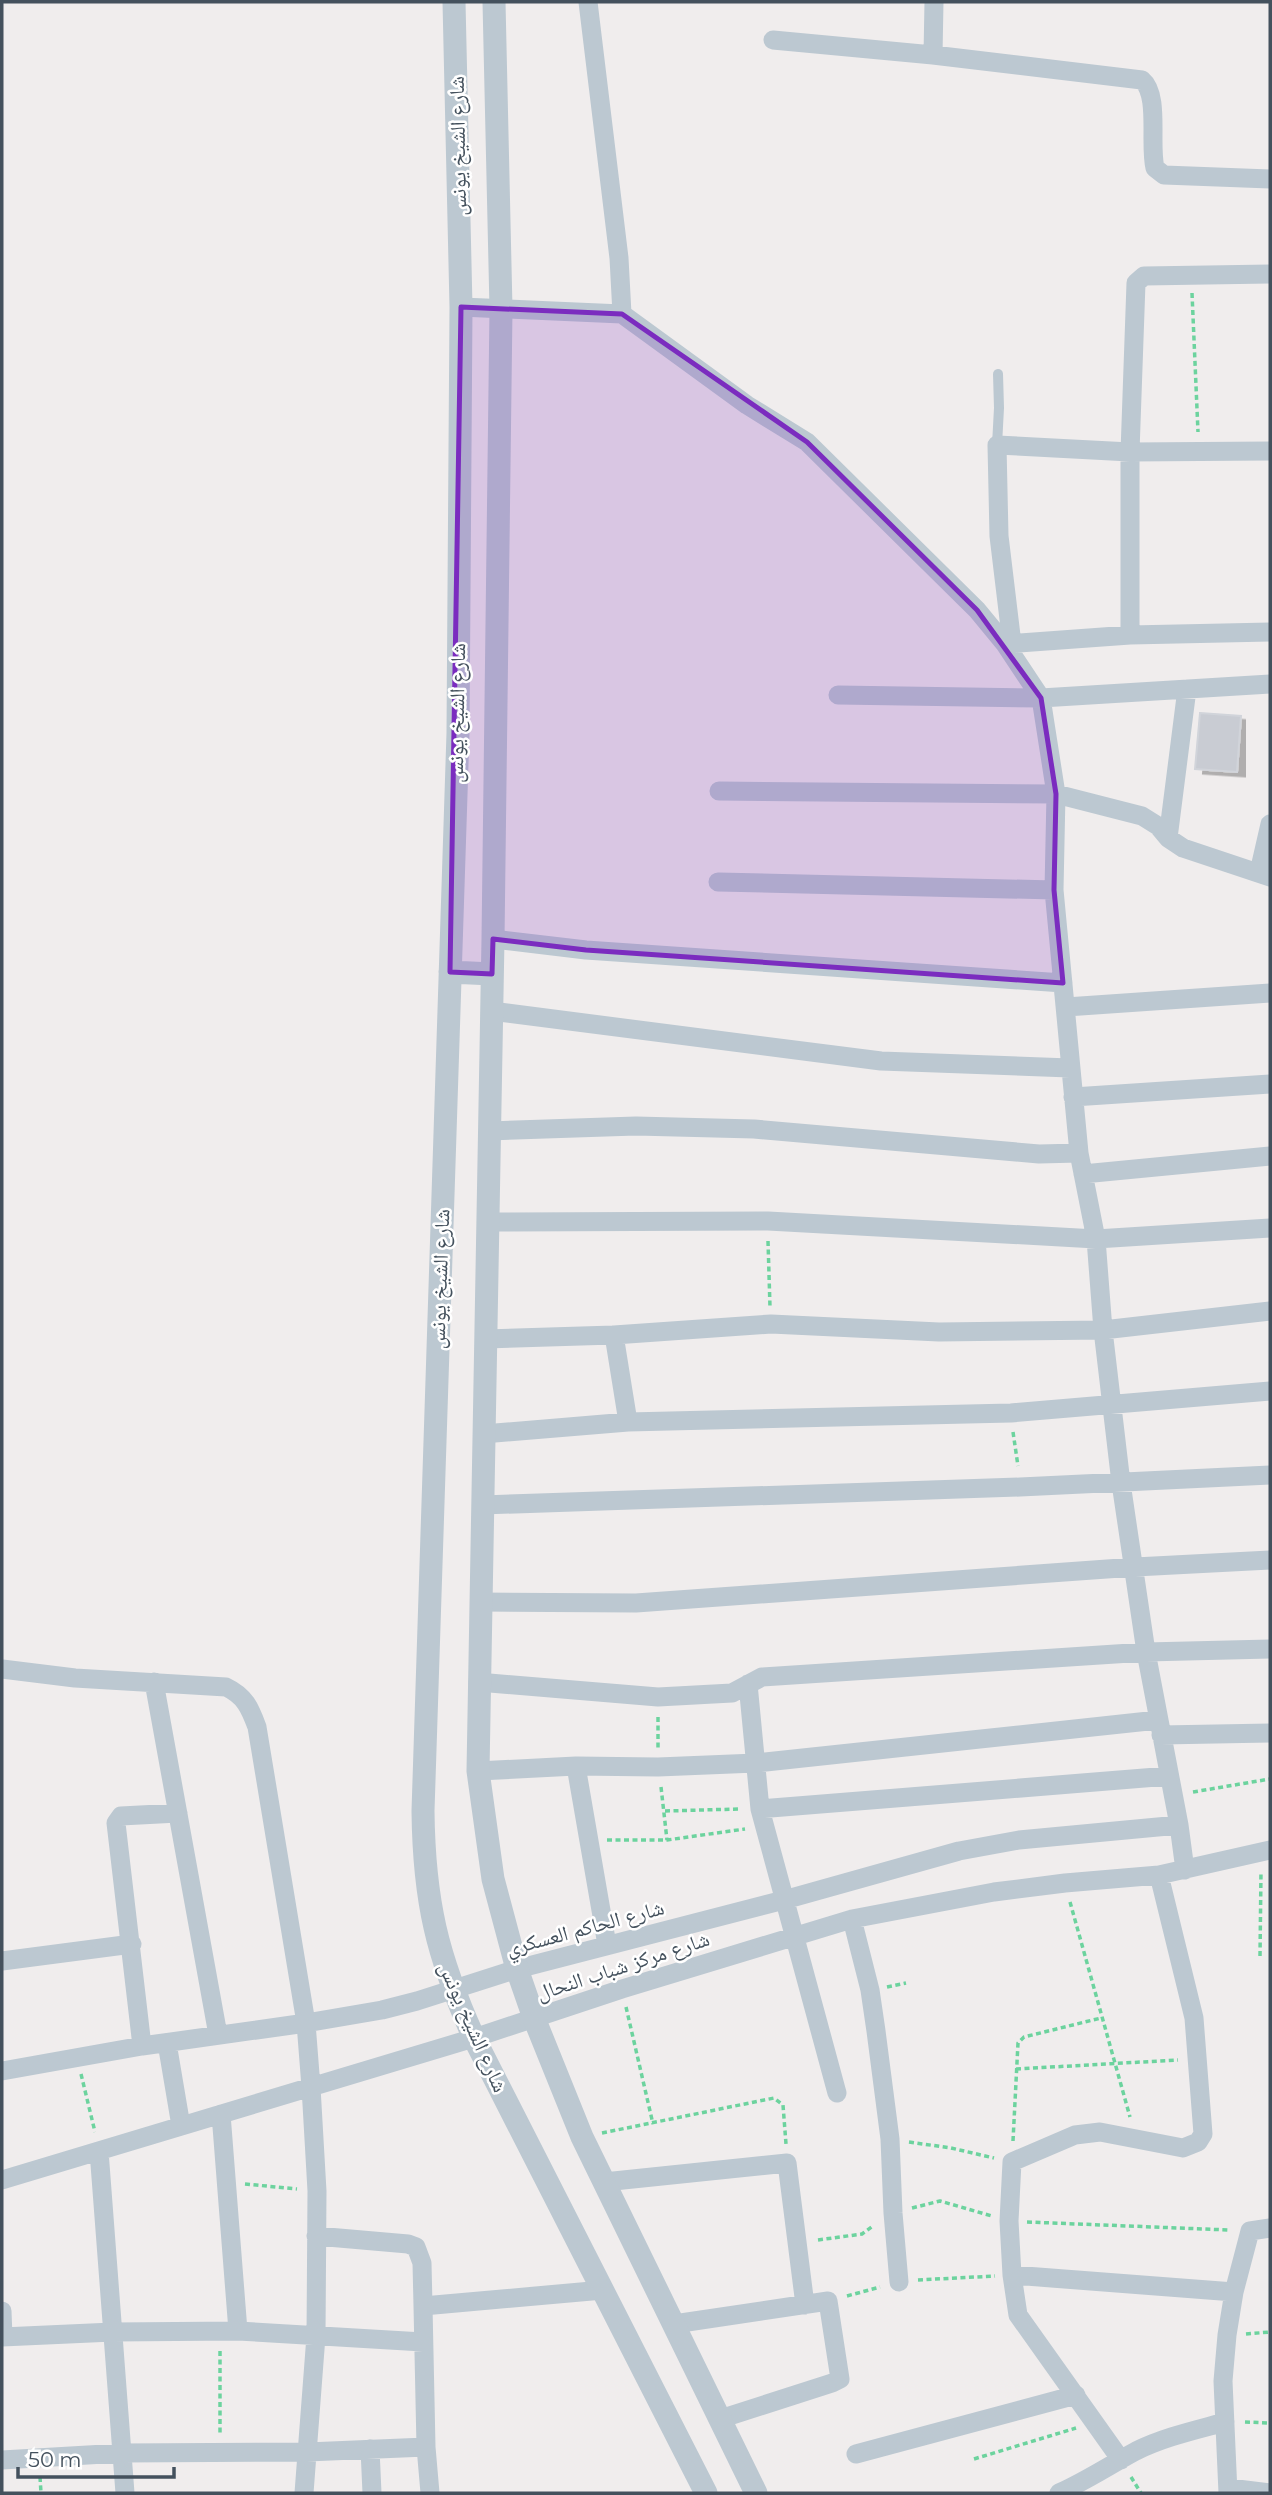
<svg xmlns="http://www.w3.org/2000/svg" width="1272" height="2495" font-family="Montserrat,'Noto Naskh Arabic',sans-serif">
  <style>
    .building { fill: #c9ccd3; stroke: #d1d4da; stroke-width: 2; filter: url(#shadow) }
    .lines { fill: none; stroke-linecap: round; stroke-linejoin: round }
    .path { stroke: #6cd39e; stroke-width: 3.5; stroke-dasharray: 5 3.5; stroke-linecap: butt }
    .service { stroke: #bcc8d1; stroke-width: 10 }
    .minor { stroke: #bcc8d1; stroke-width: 19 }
    .tertiary { stroke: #bcc8d1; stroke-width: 23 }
    .marked { fill: #7b2cbf; fill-opacity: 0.2; stroke: #7b2cbf; stroke-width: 5; stroke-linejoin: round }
    .labels { text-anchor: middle; stroke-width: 5; stroke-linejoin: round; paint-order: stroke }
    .street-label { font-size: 21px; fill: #44515d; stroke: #fff }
  </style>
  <defs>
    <filter id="shadow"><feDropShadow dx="8" dy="4.5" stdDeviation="0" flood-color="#0004"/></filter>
  </defs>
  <rect width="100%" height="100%" fill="#f0eded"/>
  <path class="building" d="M1200,713L1241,716L1237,772L1195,769Z"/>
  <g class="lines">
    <path class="path" d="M1192,293L1198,432
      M768,1241L770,1307
      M1013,1432L1018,1466
      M658,1717V1748
      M661,1787L667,1840
      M1193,1792L1270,1779
      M665,1811L739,1809
      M607,1840H667L745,1829
      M1070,1902L1130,2117
      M1260,1956L1261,1871
      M887,1987L906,1983
      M626,2007L653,2124
      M1016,2069L1178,2060
      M81,2074L95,2132
      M602,2133L774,2098L783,2105L786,2144
      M1013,2141L1018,2043L1024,2037L1101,2018
      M909,2142L951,2148L994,2158
      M245,2184L297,2189
      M912,2208L940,2201L992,2216
      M1027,2222L1229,2230
      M818,2240L862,2234L873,2226
      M918,2280L995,2276
      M847,2296L880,2287
      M1246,2334L1270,2332
      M220,2351V2434
      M1245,2422L1270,2423
      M974,2459L1076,2428
      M40,2477L41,2493
      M1131,2477L1141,2493"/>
    <path class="service" d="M997,445L999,408L998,374"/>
    <path class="minor" d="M588,2L619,258L622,314
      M773,40L933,55L1142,80C1160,95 1149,144 1155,168L1164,175L1270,179
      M933,55L934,2
      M461,307L622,314L747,405L807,442L977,610L1005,644L1041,698L1056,794L1054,890L1079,1153L1096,1239L1103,1330L1121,1483L1146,1652L1179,1825L1185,1870
      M1130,635V452L1136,283L1144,276L1270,274
      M1005,644L1130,635L1270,632
      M1012,644L999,536L997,445L1130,452L1270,451
      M838,695L1041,698L1270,684
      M719,791L1056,794L1142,816L1158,826L1168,838L1183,848L1270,877
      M1168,838L1187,689
      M1259,872L1270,824
      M718,882L1054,890
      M493,939L586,950L1063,983
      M1066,1007L1270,993
      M491,1011L881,1061L1070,1068
      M1073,1097L1270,1084
      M489,1131L636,1126L754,1129L1039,1154L1079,1153
      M1083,1174L1270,1156
      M487,1222L768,1221L1096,1239L1270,1228
      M614,1335L628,1422
      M485,1339L614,1335L771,1324L939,1332L1103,1330L1270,1311
      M483,1434L628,1422L1011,1413L1270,1391
      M482,1505L1020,1487L1270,1475
      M480,1602L636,1603L1135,1567L1270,1560
      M2,1669L75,1678L226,1687C245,1696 250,1708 257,1727L306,2023L311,2087L317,2191L316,2336L304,2493
      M154,1682L218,2035
      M478,1682L658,1697L732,1693L762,1677L1146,1652L1270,1649
      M748,1684L760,1809L837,2093
      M1161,1735L1270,1733
      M576,1766L607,1945
      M478,1771L576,1766L658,1767L756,1763L1158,1720
      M760,1809L1169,1776
      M852,1919L870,1990L876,2031L890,2139L893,2213L899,2282
      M2,1961L132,1944
      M167,2043L181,2126
      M142,2046L116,1823L121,1816L178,1813
      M2,2071L142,2046L306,2023L382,2010L417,2001L517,1969L784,1900L959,1851L1019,1840L1179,1825
      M221,2114L238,2331
      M99,2151L125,2493
      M2,2180L474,2038L622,1989L852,1919L994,1892L1065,1883L1159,1875L1270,1850
      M604,2182L787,2163L805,2305
      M316,2236L408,2244L416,2247L422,2263L423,2306
      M1012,2275L1234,2292
      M2,2311L3,2337
      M674,2324L828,2301L840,2379L832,2383L720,2419
      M2,2337L113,2332L238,2331L423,2342
      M370,2449L372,2493
      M856,2454L1076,2395
      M2,2460L122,2453L307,2452L426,2447
      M1121,2460L1018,2315L1012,2275L1009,2221L1012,2162L1075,2135L1100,2132L1183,2148L1198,2142L1203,2134L1194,2018L1159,1875
      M1229,2488L1270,2493
      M430,2493L426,2447L423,2306L603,2290
      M1059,2493C1086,2481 1110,2465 1136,2451C1164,2437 1196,2430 1225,2422
      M1228,2493L1223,2381L1227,2335L1234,2292L1250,2231L1270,2228"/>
    <path class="tertiary" d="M454,2L461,307L458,733L423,1811C424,1901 437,1956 474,2038L706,2493
      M494,2L501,309L493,939L478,1771L493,1879L517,1969L534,2018L582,2137L756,2493
      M450,972L492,974"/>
  </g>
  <path class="marked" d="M461,307L622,314L807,442L977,610L1041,698L1056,794L1054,890L1063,983L586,950L493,939L492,974L450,972Z"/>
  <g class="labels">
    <g class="street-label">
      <text transform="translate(458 146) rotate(-91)" y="7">شارع الشيخ يونس</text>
      <text transform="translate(457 713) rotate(-89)" y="7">شارع الشيخ يونس</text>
      <text transform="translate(440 1279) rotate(-88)" y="7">شارع الشيخ يونس</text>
      <text transform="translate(585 1928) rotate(-15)" y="7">شارع الحاكم العسكري</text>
      <text transform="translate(623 1966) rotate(-18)" y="7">شارع مركز شباب النحال</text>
      <text transform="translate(473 2027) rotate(66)" y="7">شارع الشيخ يونس</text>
    </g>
  </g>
  <rect width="1272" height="2495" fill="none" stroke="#44515d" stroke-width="7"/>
  <path d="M18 2467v10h156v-10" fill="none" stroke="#44515d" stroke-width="3.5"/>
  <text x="28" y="2467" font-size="21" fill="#44515d" stroke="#ffffff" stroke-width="5" paint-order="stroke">50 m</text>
</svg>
